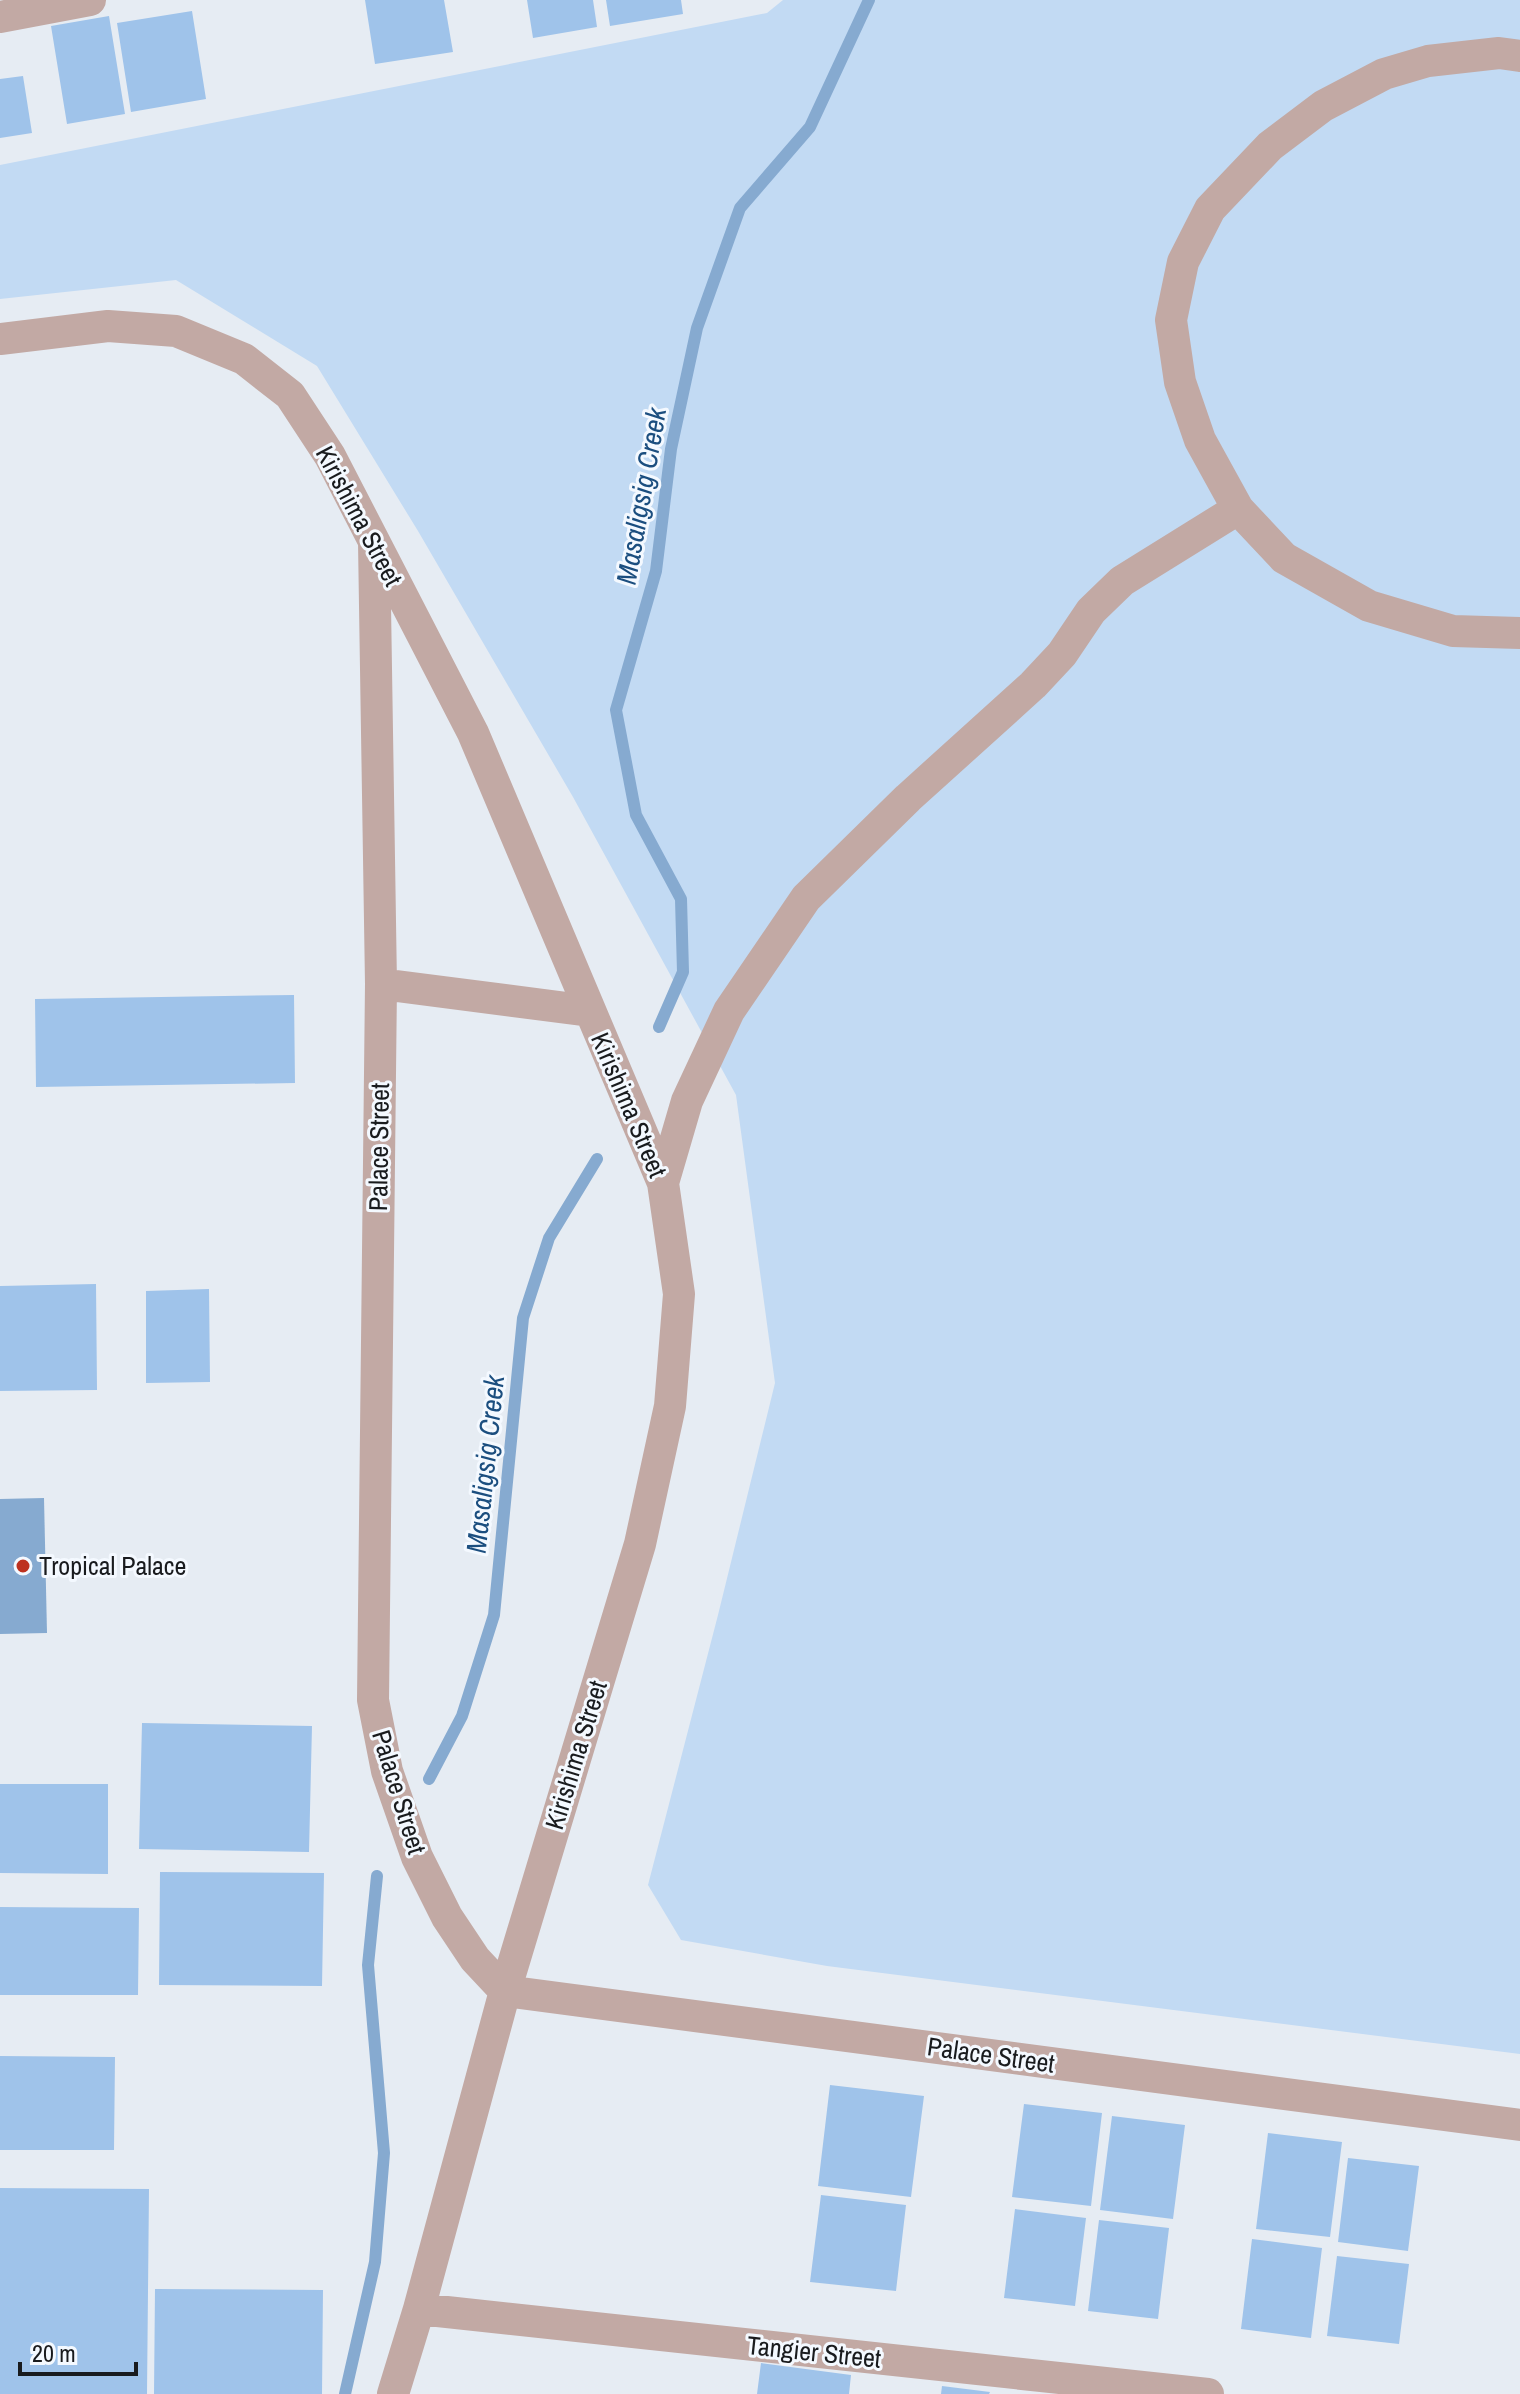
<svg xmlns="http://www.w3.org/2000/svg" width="1520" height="2394" font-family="'Archivo Narrow',sans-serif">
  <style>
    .green { fill: #c2daf3 }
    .water { fill: #86aad0 }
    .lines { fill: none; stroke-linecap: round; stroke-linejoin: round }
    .stream { stroke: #86aad0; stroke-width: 12 }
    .building { fill: #9fc3ea }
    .street { stroke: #c2a9a4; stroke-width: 32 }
    .poi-dot { fill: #bd311f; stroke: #f4f9ff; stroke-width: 3 }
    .labels { text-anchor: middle; stroke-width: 6; stroke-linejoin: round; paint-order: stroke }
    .street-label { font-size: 26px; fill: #191b1e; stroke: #f4f9ff }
    .poi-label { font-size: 26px; fill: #191b1e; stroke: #f4f9ff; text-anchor: start }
    .water-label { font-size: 28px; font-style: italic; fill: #1b4e7f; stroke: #f4f9ff }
  </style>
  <rect width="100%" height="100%" fill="#e6ecf3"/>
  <path class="green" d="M783,0H1520V2054L827,1966L681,1940L648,1885L718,1615L775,1383L736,1095L573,797L418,531L317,366L176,280L0,299V165L767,13Z"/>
  <path class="water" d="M44,1498L47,1633L0,1634V1499Z"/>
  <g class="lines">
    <path class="stream" d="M659,1027L683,972L681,899L636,815L616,710L656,571L671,449L697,328L740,208L810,127L869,0
      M429,1779L462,1716L494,1615L523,1318L549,1238L597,1159
      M345,2394L375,2262L384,2153L368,1965L377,1876"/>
  </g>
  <path class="building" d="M365,0H444L453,52L375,64Z
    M527,0H593L597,27L533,38Z
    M606,0H681L683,14L610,26Z
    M192,11L206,99L131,112L117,23Z
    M109,16L125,114L67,124L51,26Z
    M23,76L32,133L0,138V79Z
    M294,995L295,1083L36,1087L35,999Z
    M96,1284L97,1390L0,1391V1286Z
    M209,1289L210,1382L146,1383V1291Z
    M142,1723L312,1726L309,1852L139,1849Z
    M0,1784H108V1874L0,1873Z
    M160,1872L324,1873L322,1986L159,1985Z
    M0,1907L139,1908L138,1995H0Z
    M0,2056L115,2057L114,2150H0Z
    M830,2085L924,2096L911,2197L818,2186Z
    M1024,2104L1102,2113L1091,2206L1012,2197Z
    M1112,2116L1185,2125L1173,2219L1100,2210Z
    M1268,2133L1342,2142L1330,2237L1256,2229Z
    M1348,2158L1419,2166L1408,2251L1338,2242Z
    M0,2188L149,2189L147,2394H0Z
    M821,2195L906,2205L896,2291L810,2282Z
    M1015,2209L1086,2218L1075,2306L1004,2298Z
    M1099,2220L1169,2228L1158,2319L1088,2311Z
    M1252,2239L1322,2248L1311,2338L1241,2329Z
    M1337,2256L1409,2264L1399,2344L1327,2336Z
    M155,2289L323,2290L322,2394H154Z
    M761,2363L851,2375L849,2394H757Z
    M942,2386L990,2392L989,2394H941Z"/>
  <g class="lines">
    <path class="street" d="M0,17L90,0
      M1520,56L1499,53L1428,61L1384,74L1323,106L1270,146L1210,209L1183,262L1171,320L1180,382L1200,440L1238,509L1284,558L1369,606L1453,631L1520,633
      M0,339L108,326L176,331L244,359L290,395L330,456L473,733L663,1183L679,1294L670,1406L640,1544L505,1991L419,2309L393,2394
      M374,542L381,984L373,1700L387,1771L417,1857L447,1917L475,1959L505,1991L1520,2125
      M381,984L590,1011
      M663,1183L687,1101L729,1011L806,898L908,798L1033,685L1062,654L1091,611L1122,581L1238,509
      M419,2309L1208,2394"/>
  </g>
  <circle class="poi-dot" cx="23" cy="1566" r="8"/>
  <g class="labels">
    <g class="street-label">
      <text transform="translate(359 516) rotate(62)" y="9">Kirishima Street</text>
      <text transform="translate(629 1105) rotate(67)" y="9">Kirishima Street</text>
      <text transform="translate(379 1147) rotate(-89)" y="9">Palace Street</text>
      <text transform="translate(576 1755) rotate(-73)" y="9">Kirishima Street</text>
      <text transform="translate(399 1792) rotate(73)" y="9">Palace Street</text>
      <text transform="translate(991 2055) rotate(8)" y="9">Palace Street</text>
      <text transform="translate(814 2352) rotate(6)" y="9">Tangier Street</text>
    </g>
    <g class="poi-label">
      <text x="39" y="1575">Tropical Palace</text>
    </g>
    <g class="water-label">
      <text transform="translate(641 496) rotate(-80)" y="10">Masaligsig Creek</text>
      <text transform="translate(485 1464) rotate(-84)" y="10">Masaligsig Creek</text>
    </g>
  </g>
  <path d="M20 2362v12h116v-12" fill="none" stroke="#191b1e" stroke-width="4"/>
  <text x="32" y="2362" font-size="24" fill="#191b1e" stroke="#f4f9ff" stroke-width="6" paint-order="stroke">20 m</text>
</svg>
